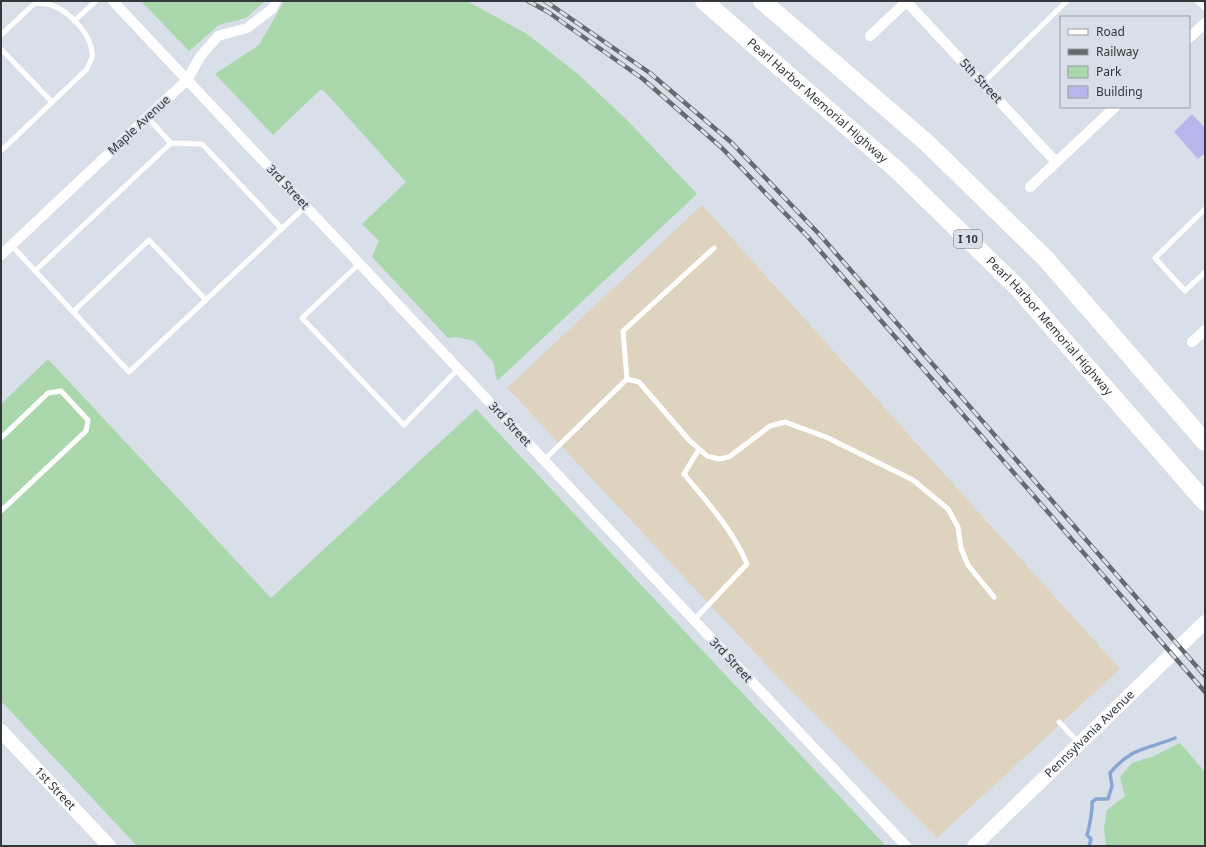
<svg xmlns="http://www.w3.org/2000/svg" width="1206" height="847" font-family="'Noto Sans',sans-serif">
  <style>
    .industrial { fill: #ded3bf }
    .green { fill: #abd7ac }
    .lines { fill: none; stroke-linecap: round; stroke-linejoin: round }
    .stream { stroke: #89a5d4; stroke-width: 3.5 }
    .building { fill: #b8b7ed }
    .lane { stroke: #fff; stroke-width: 5 }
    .street { stroke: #fff; stroke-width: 10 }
    .secondary { stroke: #fff; stroke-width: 14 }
    .highway { stroke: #fff; stroke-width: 18 }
    .rail-casing { stroke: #656a6f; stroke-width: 4.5 }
    .rail { stroke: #d8dfe9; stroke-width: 3; stroke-dasharray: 9; stroke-linecap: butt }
    .labels { text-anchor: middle; stroke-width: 3.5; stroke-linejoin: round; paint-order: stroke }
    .shield { fill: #d8dfe9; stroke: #65696f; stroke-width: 1 }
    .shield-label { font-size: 11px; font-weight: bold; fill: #34373b }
    .street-label { font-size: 12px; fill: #34373b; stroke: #d8dfe9 }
  </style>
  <rect width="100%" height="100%" fill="#d8dfe9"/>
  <path class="industrial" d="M702,205L1120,669L937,838L766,665L507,388Z"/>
  <path class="green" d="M141,1H265L246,18L219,25L189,51Z
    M284,1H467L527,34L579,75L627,120L697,194L497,381L493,362L474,341L457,337L448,338L372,257L379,241L362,224L406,182L326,93L321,89L273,135L215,74L259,45Z
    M48,359L271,598L476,409L886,846H137L1,701V404Z
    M1180,743L1205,772V846H1106L1104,829L1107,810L1125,796L1120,777L1132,763L1154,756Z"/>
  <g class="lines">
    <path class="stream" d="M1089,846L1091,839L1087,835C1089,829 1093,808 1092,802L1096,799H1108L1112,786L1110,773C1132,747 1145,750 1175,738"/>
  </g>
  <path class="building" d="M1192,114L1205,128V153L1198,159L1174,132Z"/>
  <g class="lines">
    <path class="lane" d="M1197,1L1205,8
      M74,21L96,1
      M1,35L35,3C40,3 46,4 51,5C70,11 94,37 92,57C91,61 88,66 87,69L1,151
      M1,49L52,102
      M983,83L1067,1
      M147,117L171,143
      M1205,209L1155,258L1185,291L1205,272
      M12,246L129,372L306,206
      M359,264L302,318L404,425L458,369
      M35,271L171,143L202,144L282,229
      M73,312L149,240L206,300
      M627,379L623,331L714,248
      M1,438L48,393L61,391L88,420L86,431L1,511
      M544,460L627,379L639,382L689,440L707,456L719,459L729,457L770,426L785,422L826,437L913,480L948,509L958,527L961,548L968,565L994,597
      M694,620L747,564C733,530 707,502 684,474L699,449
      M1059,722L1079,743"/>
    <path class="street" d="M113,1L906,846
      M906,1L1056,162
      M870,36L907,1
      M1189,38L1205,23
      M1030,187L1115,107
      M1,255L187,80L200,57L218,36L247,28L272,9L276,1
      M1192,342L1205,330"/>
    <g class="secondary">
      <path id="s1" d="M1,731L109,846"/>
      <path id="s2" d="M974,846L1205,622"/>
    </g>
    <g class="highway">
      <path id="s3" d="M704,1L899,172L1018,288L1205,502"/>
      <path d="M762,1L927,143L1046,259L1205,442"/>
    </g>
    <g class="rail-casing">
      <path id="rail" d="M528,1L548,12L643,79L722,148L808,237L1205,692
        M545,1L650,73L732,143L820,235L1205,676"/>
    </g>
    <use href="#rail" class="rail"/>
  </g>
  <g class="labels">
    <rect class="shield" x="954" y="230" width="28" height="18" rx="3"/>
    <g class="shield-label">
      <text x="968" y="243">I 10</text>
    </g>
    <g class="street-label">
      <text transform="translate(981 81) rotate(47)" y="4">5th Street</text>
      <text dy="4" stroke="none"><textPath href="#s3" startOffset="151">Pearl Harbor Memorial Highway</textPath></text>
      <text transform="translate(139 125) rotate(-43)" y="4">Maple Avenue</text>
      <text transform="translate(288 187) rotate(47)" y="4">3rd Street</text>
      <text dy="4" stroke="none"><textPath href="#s3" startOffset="475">Pearl Harbor Memorial Highway</textPath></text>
      <text transform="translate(510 424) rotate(47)" y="4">3rd Street</text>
      <text transform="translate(731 660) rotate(47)" y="4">3rd Street</text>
      <text dy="4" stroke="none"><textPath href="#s2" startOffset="161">Pennsylvania Avenue</textPath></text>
      <text dy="4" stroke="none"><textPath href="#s1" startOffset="79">1st Street</textPath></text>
    </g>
  </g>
  <rect width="1206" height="847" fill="none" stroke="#34373b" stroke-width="4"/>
  <rect x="1060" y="16" width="130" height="92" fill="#d8dfe9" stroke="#969ca3"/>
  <rect x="1068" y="29" width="20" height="6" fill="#ffffff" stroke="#969ca3"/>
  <text x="1096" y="36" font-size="12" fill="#34373b">Road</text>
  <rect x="1068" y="49" width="20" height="6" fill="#656a6f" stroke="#969ca3"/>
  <text x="1096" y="56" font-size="12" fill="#34373b">Railway</text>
  <rect x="1068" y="66" width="20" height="12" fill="#abd7ac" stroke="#969ca3"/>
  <text x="1096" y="76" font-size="12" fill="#34373b">Park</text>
  <rect x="1068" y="86" width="20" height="12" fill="#b8b7ed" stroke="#969ca3"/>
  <text x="1096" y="96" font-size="12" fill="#34373b">Building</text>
</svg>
